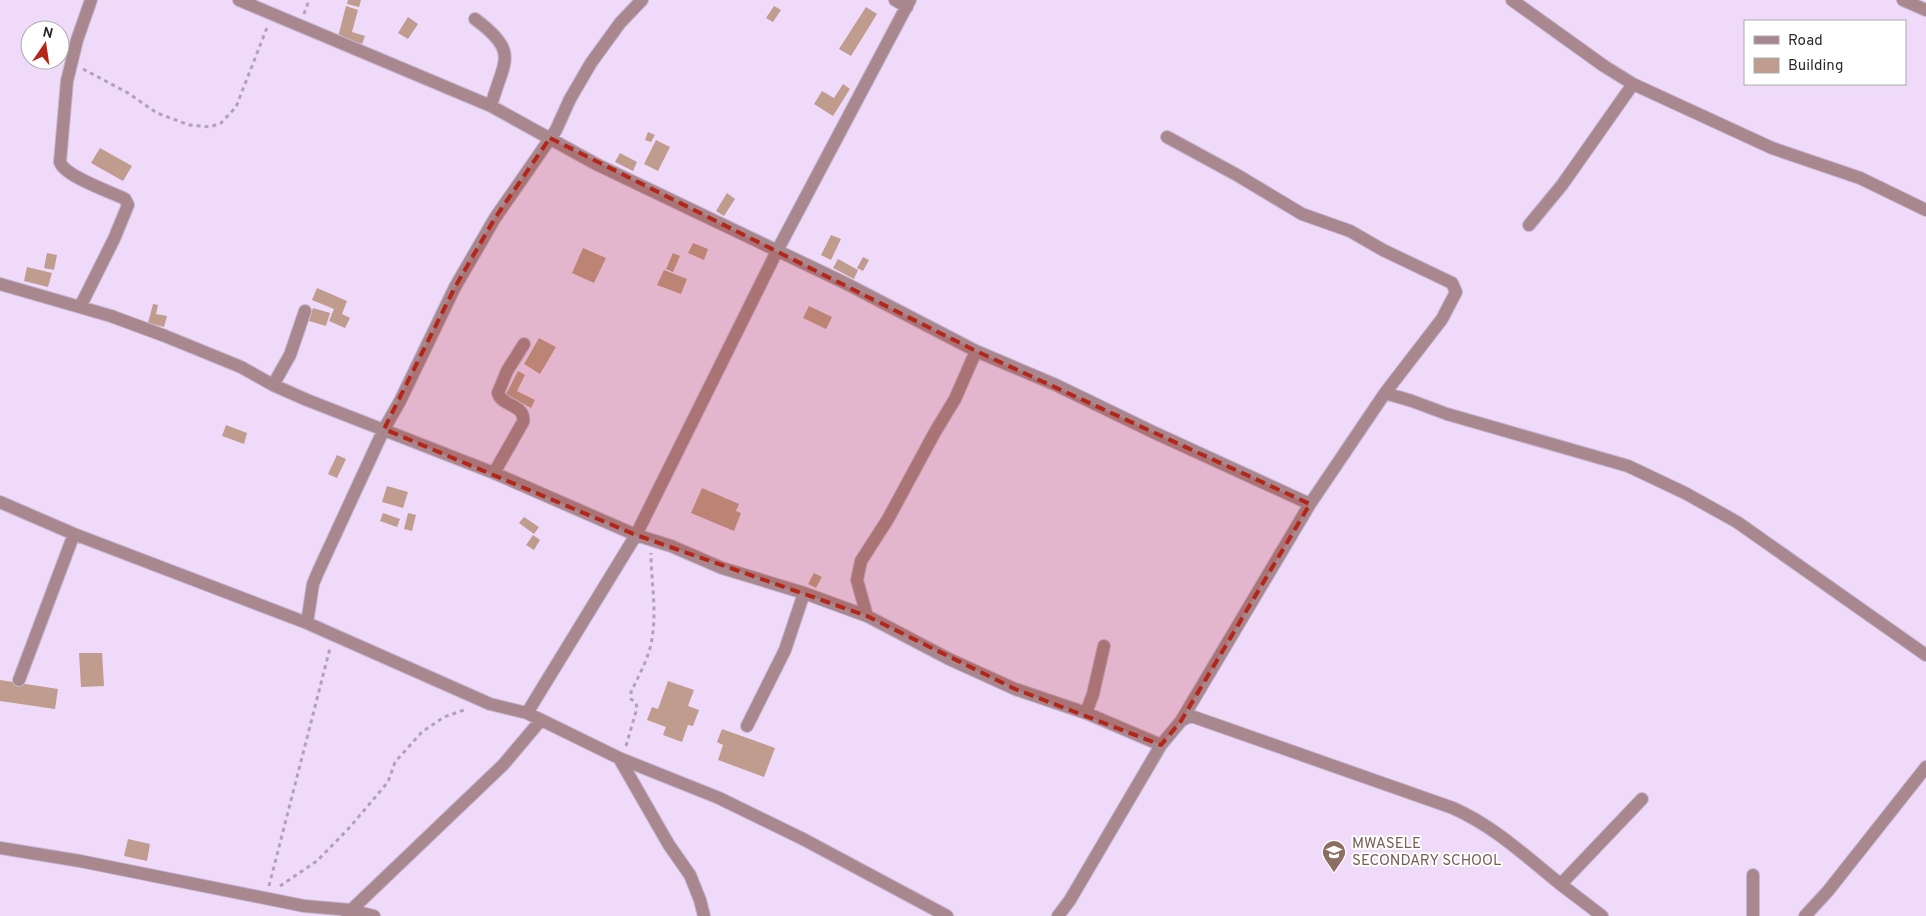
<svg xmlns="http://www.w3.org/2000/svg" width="1926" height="916" font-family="Overpass,sans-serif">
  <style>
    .building { fill: #bf9c8d }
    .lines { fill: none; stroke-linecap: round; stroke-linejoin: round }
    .minor-casing { stroke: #c8b6d2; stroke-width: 14 }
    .path { stroke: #b2a1bb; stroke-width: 3; stroke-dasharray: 4 4; stroke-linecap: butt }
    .minor { stroke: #a8888e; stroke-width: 12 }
    .marked { fill: #b4261a; fill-opacity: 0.2; stroke: #b4261a; stroke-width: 4; stroke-dasharray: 10 6; stroke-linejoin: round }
    .labels { text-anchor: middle; stroke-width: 4; stroke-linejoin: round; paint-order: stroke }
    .education-label { font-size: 15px; fill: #785e54; stroke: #fff; text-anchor: start }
  </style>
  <rect width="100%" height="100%" fill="#efdafa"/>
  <path class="building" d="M348,0H361L359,7L347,4Z
    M346,6L358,10L352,32L365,36L362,44L338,37Z
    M774,6L781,10L773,22L766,18Z
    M866,7L877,14L851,56L839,49Z
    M408,17L418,24L408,39L398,33Z
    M843,84L850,89L833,116L814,104L822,91L834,98Z
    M648,132L655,135L651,142L645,140Z
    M656,140L670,147L658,171L644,164Z
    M100,148L132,166L123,181L91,163Z
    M620,153L637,162L633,171L615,162Z
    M727,193L735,199L724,216L716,211Z
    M831,235L841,239L831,260L821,255Z
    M693,243L708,249L704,260L688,253Z
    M583,248L606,258L594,283L572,273Z
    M47,253L57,255L54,270L44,268Z
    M673,253L680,256L673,272L666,269Z
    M863,257L869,260L863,271L857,268Z
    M838,259L858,270L854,279L833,268Z
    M27,267L52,273L48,287L24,281Z
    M664,270L687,279L681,294L657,285Z
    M317,288L347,301L342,314L350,318L345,328L329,321L334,309L312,300Z
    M153,304L158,305L156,314L167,316L164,327L148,323Z
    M809,306L832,317L826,329L803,318Z
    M313,308L330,313L326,326L309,321Z
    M539,338L556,347L540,374L524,364Z
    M518,371L525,375L517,391L535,400L531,408L506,394Z
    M226,425L247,433L244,444L222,436Z
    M337,455L346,459L337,478L328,474Z
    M387,486L408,492L403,508L382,502Z
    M702,488L739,504L736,511L741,513L734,531L691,513Z
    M383,513L400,519L397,527L380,521Z
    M408,513L416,515L412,531L404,529Z
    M524,517L539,527L534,534L519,523Z
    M533,535L540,540L534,550L526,545Z
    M814,573L822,577L816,588L808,584Z
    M79,653H102L104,686L81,687Z
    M0,680L58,689L55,709L0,701Z
    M668,681L694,690L688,706L699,710L693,726L688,725L682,742L663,735L666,727L647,720L652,707L658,709Z
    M722,729L775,748L764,777L718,760L723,745L717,742Z
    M128,839L150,844L147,861L124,856Z"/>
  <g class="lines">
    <g class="minor-casing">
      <path id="minor" d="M239,0L491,106L596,164L845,283L976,351L1056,385L1153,432L1310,504
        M895,0L907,7
        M1512,0L1604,66L1633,84L1772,148L1860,178L1926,210
        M1903,0L1926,10
        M475,19C521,53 503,61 491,106
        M1167,137L1237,175L1302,214L1350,231L1383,250L1452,283L1456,292L1442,319L1385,393L1310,504L1181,721
        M1529,225L1562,185L1633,84
        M0,284L111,316L165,336L241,367L273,385L307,400L494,473L636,535L671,546L722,568L804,593L867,616L949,659L1015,689L1086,713L1161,745
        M80,307L114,239L128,205L125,199C111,192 64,176 60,162L67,81L77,40L91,0
        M273,385L290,355L305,311
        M1385,393L1412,401L1447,414L1628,466L1685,493L1737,522L1926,655
        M494,473L523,422C526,404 502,407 498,393L507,371L524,344
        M0,502L74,534L307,623L490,704L527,713L619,758L719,798L803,839L947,916
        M867,616L857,580L861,561L888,519L935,432L955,399L976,351
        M307,623L313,584L318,572L384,429L400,401L455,287L495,218L556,130L570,99L591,63L620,23L642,0
        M19,680L74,534
        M527,713L636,535L777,251L910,0
        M1086,713L1093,694L1104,646
        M747,726L785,650L804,593
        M619,758L669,845L690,875L700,900L704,916
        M0,848L80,861L304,906L351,910L374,916
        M1561,884L1642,799
        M347,914L503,765L541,720
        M1058,916L1070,900L1161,745L1181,721L1188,717H1194L1453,808C1495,827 1523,854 1559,883C1573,894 1588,905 1602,916
        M1753,916V875
        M1805,916L1828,891L1926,767"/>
    </g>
    <path class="path" d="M304,14L309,0
      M83,69L128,93L157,113L189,125L210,127L221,123L236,107L268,25
      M626,746L637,708L636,703L631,699V692C639,675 650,656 652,638C657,610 651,581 651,553
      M269,886L330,648
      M280,886L317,861L350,827L388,782L395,762L422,732L444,717L467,709"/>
    <use href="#minor" class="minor"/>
  </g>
  <path class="marked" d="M550,138L976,351L1310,504L1181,721L1161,745L1015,689L867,616L636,535L384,429L455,287L495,218Z"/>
  <defs>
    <g id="school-pin" transform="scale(1.25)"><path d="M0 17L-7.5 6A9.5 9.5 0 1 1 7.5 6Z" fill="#8d6e63" stroke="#fff"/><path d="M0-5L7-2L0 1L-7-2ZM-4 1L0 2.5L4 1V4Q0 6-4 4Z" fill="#fff"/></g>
  </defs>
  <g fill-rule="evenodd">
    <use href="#school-pin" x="1334" y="852"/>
  </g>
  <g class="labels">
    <g class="education-label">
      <text x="1352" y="848">MWASELE<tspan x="1352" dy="17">SECONDARY SCHOOL</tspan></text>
    </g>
  </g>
  <rect x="1744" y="20" width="162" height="65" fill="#ffffff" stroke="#aba9ad"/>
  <rect x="1754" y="36" width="25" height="8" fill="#a8888e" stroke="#aba9ad"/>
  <text x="1788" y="45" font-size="15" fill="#2e2732">Road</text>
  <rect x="1754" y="58" width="25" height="15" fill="#bf9c8d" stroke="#aba9ad"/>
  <text x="1788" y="70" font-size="15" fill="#2e2732">Building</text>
  <g transform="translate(45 45) rotate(13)"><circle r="24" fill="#ffffff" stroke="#aba9ad"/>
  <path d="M0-4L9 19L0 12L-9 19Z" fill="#b4261a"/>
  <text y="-8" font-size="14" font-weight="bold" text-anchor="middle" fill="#2e2732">N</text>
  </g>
</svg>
